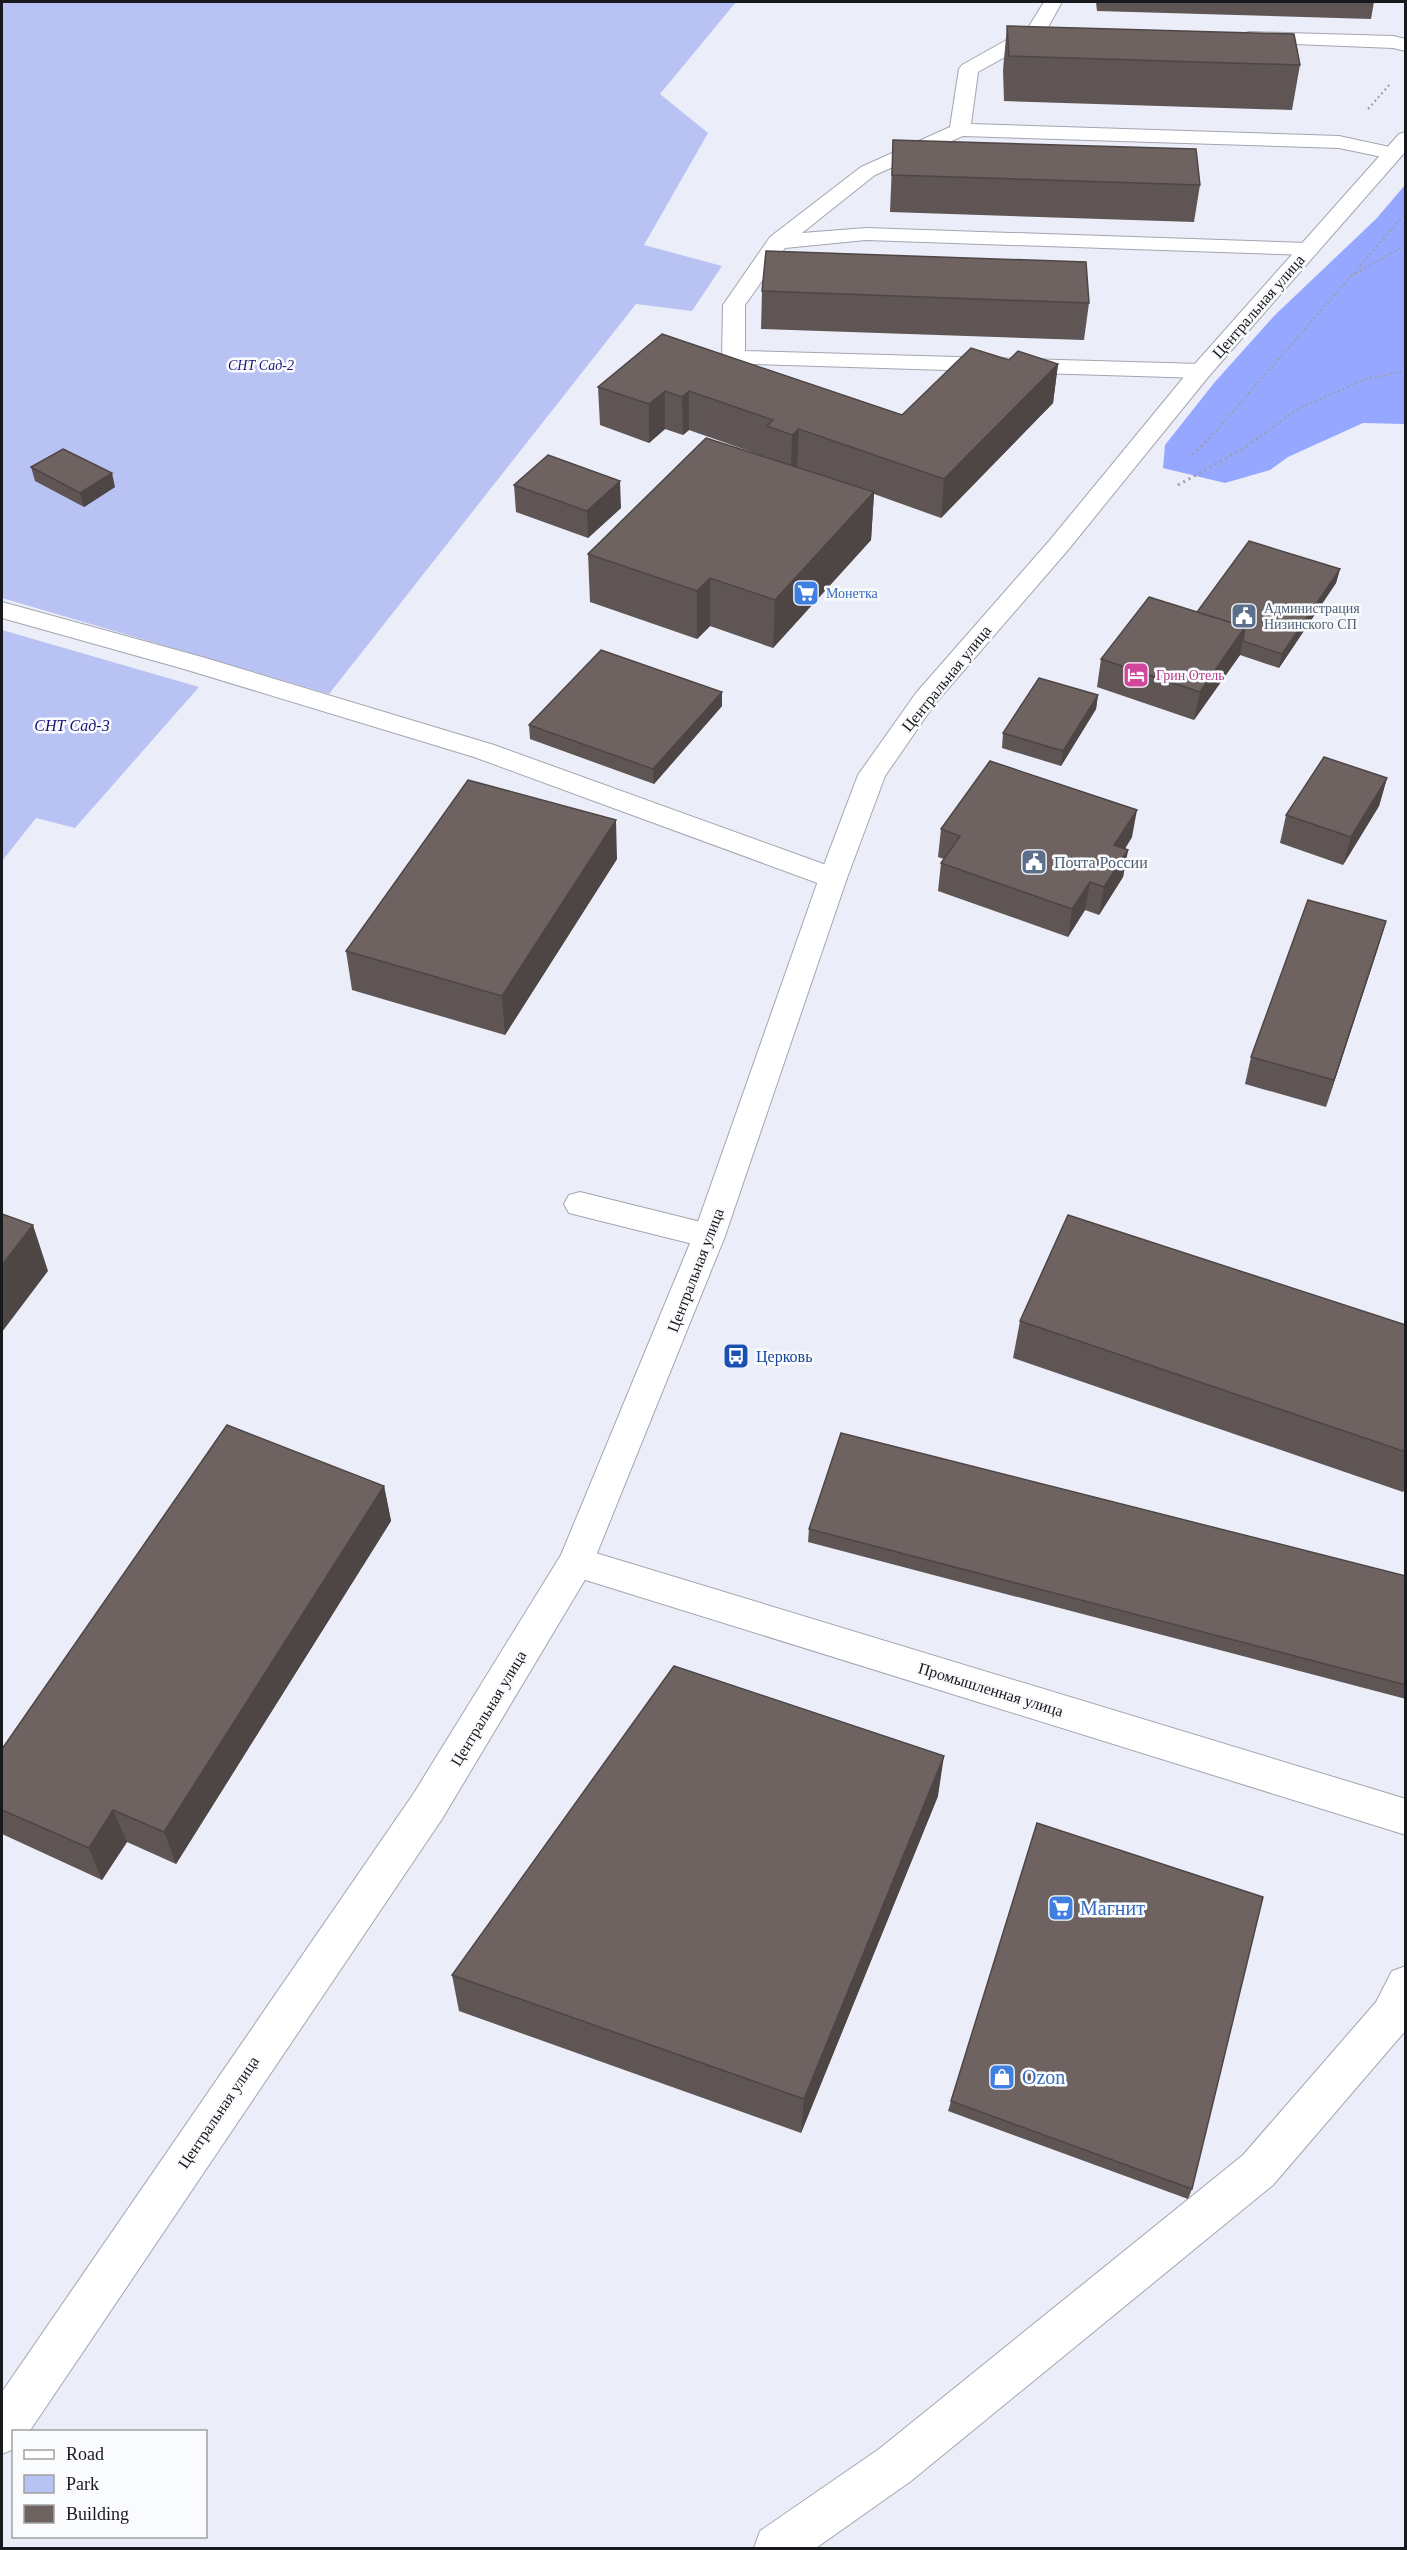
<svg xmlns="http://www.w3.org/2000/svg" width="1407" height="2550" font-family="Georgia,serif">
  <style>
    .green { fill: #b8c3f3 }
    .forest { fill: #96a7ff }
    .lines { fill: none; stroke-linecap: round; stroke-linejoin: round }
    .service-casing { stroke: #a3a5b0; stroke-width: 2 }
    .minor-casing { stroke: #a3a5b0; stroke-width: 2 }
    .tertiary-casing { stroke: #a3a5b0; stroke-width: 2 }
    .path-far1 { stroke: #9d9fa8; stroke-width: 2; stroke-dasharray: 2 3; stroke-linecap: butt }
    .path { stroke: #9d9fa8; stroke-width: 3; stroke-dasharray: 2 4; stroke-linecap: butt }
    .service { fill: #fff; fill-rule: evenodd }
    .minor { fill: #fff; fill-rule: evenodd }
    .tertiary { fill: #fff; fill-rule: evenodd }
    .wall { fill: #5f5554 }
    .shaded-wall { fill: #4e4545 }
    .building { fill: #6f6362; stroke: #4e4545; stroke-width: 1.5 }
    .labels { text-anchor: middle; stroke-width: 5; stroke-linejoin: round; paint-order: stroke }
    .far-park-label { font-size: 14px; font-style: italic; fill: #1c1076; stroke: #fafbfd }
    .far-shop-label { font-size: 14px; fill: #366cbe; stroke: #fafbfd; text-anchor: start }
    .far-service-label { font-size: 14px; fill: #4e5e75; stroke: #fafbfd; text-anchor: start }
    .far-hotel-label { font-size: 14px; fill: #b23c85; stroke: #fafbfd; text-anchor: start }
    .street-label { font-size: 16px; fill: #18191d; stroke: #fafbfd }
    .park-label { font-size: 16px; font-style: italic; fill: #1c1076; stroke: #fafbfd }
    .service-label { font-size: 16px; fill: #4e5e75; stroke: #fafbfd; text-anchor: start }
    .transit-label { font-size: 16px; fill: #164399; stroke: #fafbfd; text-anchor: start }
    .near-shop-label { font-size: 20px; fill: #366cbe; stroke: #fafbfd; text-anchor: start }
  </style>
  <rect width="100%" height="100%" fill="#ebedf9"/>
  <path class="green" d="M2,2H736L660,94L708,133L644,245L722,266L692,311L636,304L329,694L2,598Z
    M2,630L199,687L75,828L36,818L2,861Z"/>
  <path class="forest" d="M1405,185V424L1363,423L1288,457L1270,470L1225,483L1163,468L1165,445L1214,383L1275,315L1376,219Z"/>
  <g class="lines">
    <g class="service-casing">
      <path id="service" d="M1044,2H1062L1043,36L978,72L971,124L1339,136L1399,149L1402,153L1399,157L1392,159L1339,148L963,136L875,175L802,233L866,228L1308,243L1316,244L1319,249L1316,254L1308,255L866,240L785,248L745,305V351L1201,364L1209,366L1213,371L1209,376L1201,378L725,363L722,358L723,305L770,237L861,167L950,127L959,69L962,65L1028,28Z
        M1249,32L1393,36L1406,39V51L1393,48L1242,42L1239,38L1242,34Z
        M2,602L202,657L494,745L843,871L847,878L843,885L833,888L823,885L474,757L184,669L2,618Z
        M580,1192L709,1224L721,1227L725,1236L721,1245L709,1248L569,1213L564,1204L569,1195Z"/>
    </g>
    <g class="minor-casing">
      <path id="minor" d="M576,1547L1406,1799V1835L563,1573L558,1562L563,1551Z
        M1406,1966V2030L1273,2185L911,2481L816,2548H754L760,2531L879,2449L1243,2155L1376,2002L1392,1971Z"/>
    </g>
    <g class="tertiary-casing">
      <path id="tertiary" d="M1406,132V151L1209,376L1068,550L934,705L885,776L847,878L725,1236L589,1573L442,1819L29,2432H14V2449L2,2454V2392L414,1793L561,1555L693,1236L819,878L858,775L916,693L1050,540L1193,366L1399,134Z"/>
    </g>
    <path class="path-far1" d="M1368,109L1391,83
      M1351,276L1406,245
      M1209,439L1406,213
      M1256,439L1296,410L1365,379L1406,371"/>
    <path class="path" d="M1192,455L1210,438
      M1178,485L1241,450L1258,438"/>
    <use href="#service" class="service"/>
    <use href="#minor" class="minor"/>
    <use href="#tertiary" class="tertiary"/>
  </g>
  <path class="wall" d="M1096,2H1374L1371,19L1097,11Z
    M1007,26L1300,65L1292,110L1004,101L1003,70Z
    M893,140L1200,185L1194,222L890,212Z
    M762,291L1089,303L1084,340L761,329Z
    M662,334L902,415L1009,360L1058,364L1053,403L941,518L874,494L871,540L773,648L710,626L697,639L590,602L588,554L766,457L689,430L683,435L665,429L649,443L600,425L598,387Z
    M31,467L115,487L84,507L35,481Z
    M514,485L621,508L588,538L516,512Z
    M1340,569L1336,583L1279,668L1240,655L1194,720L1097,687L1101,659L1197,612Z
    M1098,695L1096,709L1061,766L1002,748L1003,733Z
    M722,706L654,784L530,739L529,725Z
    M1387,778L1379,806L1343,865L1280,843L1286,815Z
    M941,829L1132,837L1125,849L1128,850L1123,877L1099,915L1085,910L1068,937L938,891L941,863L944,859L938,857Z
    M617,859L505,1035L352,990L346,951Z
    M1386,921L1326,1107L1245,1084L1251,1057Z
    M1020,1321L1406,1325V1487L1403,1492L1013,1358Z
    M384,1486L391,1521L176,1864L127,1842L102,1880L2,1834V1749Z
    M809,1529L1406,1576V1699L808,1542Z
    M938,1796L801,2133L459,2011L452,1975Z
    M951,2101L1192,2189L1188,2199L948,2111Z"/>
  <path class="shaded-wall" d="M1058,364L1053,403L941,518L944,479Z
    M665,391V429L649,443V404Z
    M689,391V430L683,435L682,397Z
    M799,429L797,468L791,473L792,435Z
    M112,473L115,487L84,507L80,493Z
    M620,481L621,508L588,538L587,511Z
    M874,492L871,540L773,648L775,600Z
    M1340,569L1336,583L1279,668L1282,654Z
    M710,578V626L697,639V591Z
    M1245,627L1240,655L1194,720L1200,692Z
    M722,692V706L654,784L653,769Z
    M1098,695L1096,709L1061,766L1063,751Z
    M1387,778L1379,806L1343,865L1351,837Z
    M1137,810L1132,837L1109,873L1114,845Z
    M616,820L617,859L505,1035L502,996Z
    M1128,850L1123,877L1099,915L1104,887Z
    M1090,882L1085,910L1068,937L1072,909Z
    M1386,921L1378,948L1326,1107L1334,1080Z
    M33,1225L48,1271L2,1332V1265Z
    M384,1486L391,1521L176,1864L164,1832Z
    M944,1756L938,1796L801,2133L804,2099Z
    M113,1810L127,1842L102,1880L89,1848Z"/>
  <path class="building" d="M1007,26L1294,34L1300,65L1009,56Z
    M893,140L1196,149L1200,185L892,175Z
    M766,251L1086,262L1089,303L762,291Z
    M662,334L902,415L971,348L1009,360L1018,351L1058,364L944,479L799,429L792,435L767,426L773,420L689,391L682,397L665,391L649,404L598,387Z
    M706,438L874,492L775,600L710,578L697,591L588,554Z
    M63,449L112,473L80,493L31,467Z
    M548,455L620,481L587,511L514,485Z
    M1249,541L1340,569L1282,654L1243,641L1245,627L1197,612Z
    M1149,597L1245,627L1200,692L1101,659Z
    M601,650L722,692L653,769L529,725Z
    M1039,678L1098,695L1063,751L1003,733Z
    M1324,757L1387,778L1351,837L1286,815Z
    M990,761L1137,810L1114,845L1128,850L1104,887L1090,882L1072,909L941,863L960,836L941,829Z
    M468,780L616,820L502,996L346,951Z
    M1308,900L1386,921L1334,1080L1251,1057Z
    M2,1214L33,1225L2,1265Z
    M1068,1215L1406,1325V1452L1020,1321Z
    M227,1425L384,1486L164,1832L113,1810L89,1848L2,1810V1749Z
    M841,1433L1406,1576V1685L809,1529Z
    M674,1666L944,1756L804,2099L452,1975Z
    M1037,1823L1263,1897L1192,2189L951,2101Z"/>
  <defs>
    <g id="supermarket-square" transform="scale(1.35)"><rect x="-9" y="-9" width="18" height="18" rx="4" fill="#3f7fe0" stroke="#fafbfd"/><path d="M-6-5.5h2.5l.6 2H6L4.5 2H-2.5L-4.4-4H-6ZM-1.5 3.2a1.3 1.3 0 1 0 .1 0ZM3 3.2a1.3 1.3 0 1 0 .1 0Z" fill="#fff"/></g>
    <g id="civic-square" transform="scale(1.35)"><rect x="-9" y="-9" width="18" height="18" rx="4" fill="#5c6f8a" stroke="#fafbfd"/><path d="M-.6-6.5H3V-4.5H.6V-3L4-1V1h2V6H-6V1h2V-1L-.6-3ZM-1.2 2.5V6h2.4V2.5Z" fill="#fff"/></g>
    <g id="hotel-square" transform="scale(1.35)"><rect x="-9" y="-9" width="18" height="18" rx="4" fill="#d1479c" stroke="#fafbfd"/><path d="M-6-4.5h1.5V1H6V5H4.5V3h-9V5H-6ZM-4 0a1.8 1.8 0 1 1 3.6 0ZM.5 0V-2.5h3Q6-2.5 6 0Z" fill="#fff"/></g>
    <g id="bus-square" transform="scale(1.35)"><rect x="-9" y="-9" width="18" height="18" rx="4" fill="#1a4fb4" stroke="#fafbfd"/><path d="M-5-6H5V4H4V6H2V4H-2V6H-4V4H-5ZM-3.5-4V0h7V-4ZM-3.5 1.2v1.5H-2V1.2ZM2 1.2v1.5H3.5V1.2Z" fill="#fff"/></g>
    <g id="shop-square" transform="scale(1.35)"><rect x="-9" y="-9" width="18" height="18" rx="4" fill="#3f7fe0" stroke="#fafbfd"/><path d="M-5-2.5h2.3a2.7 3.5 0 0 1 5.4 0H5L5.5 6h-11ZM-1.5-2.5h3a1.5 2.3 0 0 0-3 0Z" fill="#fff"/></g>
  </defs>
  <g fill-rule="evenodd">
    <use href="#supermarket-square" x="806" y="593"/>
    <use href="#civic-square" x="1244" y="616"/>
    <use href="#hotel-square" x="1136" y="675"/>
    <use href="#civic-square" x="1034" y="862"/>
    <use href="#bus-square" x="736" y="1356"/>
    <use href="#supermarket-square" x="1061" y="1908"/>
    <use href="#shop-square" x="1002" y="2077"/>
  </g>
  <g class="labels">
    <g class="far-park-label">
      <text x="261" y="370">СНТ Сад-2</text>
    </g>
    <g class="far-shop-label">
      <text x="826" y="598">Монетка</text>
    </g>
    <g class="far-service-label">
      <text x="1264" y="613">Администрация<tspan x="1264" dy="16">Низинского СП</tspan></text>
    </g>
    <g class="far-hotel-label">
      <text x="1156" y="680">Грин Отель</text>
    </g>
    <g class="street-label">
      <text transform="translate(1258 306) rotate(-49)" y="6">Центральная улица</text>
      <text transform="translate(946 678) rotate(-51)" y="6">Центральная улица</text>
      <text transform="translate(695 1270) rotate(-69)" y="6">Центральная улица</text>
      <text transform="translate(991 1689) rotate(17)" y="6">Промышленная улица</text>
      <text transform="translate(488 1708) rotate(-59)" y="6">Центральная улица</text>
      <text transform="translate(218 2112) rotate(-56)" y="6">Центральная улица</text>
    </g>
    <g class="park-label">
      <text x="72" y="731">СНТ Сад-3</text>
    </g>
    <g class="service-label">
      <text x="1054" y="868">Почта России</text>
    </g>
    <g class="transit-label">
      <text x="756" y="1362">Церковь</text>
    </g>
    <g class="near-shop-label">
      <text x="1080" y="1915">Магнит</text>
      <text x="1022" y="2084">Ozon</text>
    </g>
  </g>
  <rect width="1407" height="2550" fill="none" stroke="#18191d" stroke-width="6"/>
  <rect x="12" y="2430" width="195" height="108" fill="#fafbfd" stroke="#a0a1a3" stroke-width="1.5"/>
  <rect x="24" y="2450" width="30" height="9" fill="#ffffff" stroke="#a0a1a3" stroke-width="1.5"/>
  <text x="66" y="2460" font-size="18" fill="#18191d">Road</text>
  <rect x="24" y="2475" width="30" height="18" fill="#b8c3f3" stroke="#a0a1a3" stroke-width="1.5"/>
  <text x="66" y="2490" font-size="18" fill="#18191d">Park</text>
  <rect x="24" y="2505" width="30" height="18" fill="#6f6362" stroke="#a0a1a3" stroke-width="1.5"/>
  <text x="66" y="2520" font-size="18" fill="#18191d">Building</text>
</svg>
